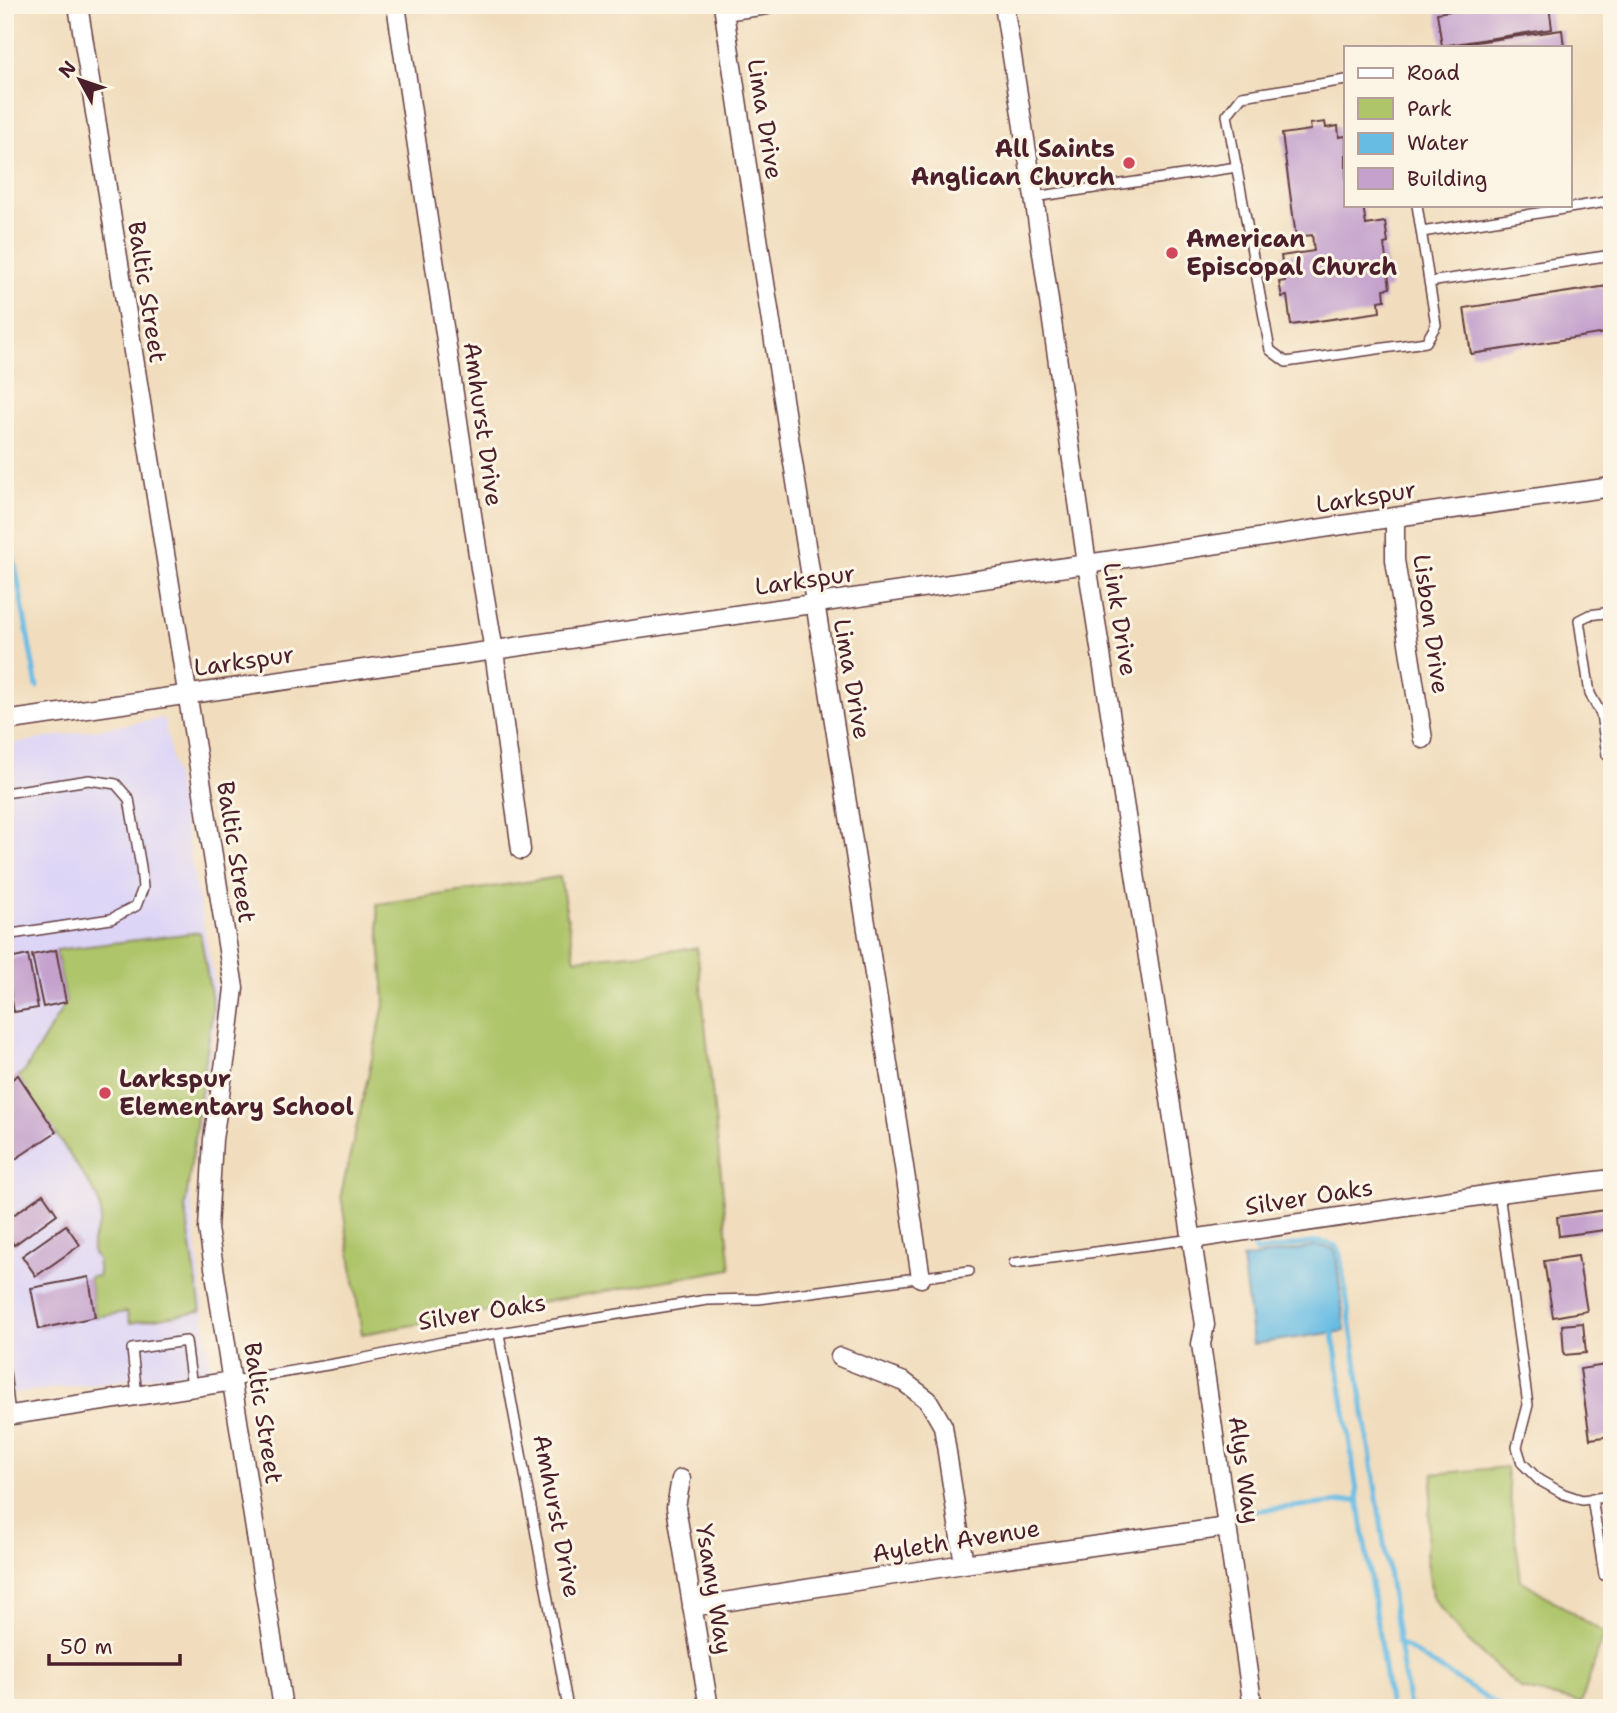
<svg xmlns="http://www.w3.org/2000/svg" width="1617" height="1713" font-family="'Shantell Sans',sans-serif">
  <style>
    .built { fill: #ddd5f6 }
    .green { fill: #aec56a; stroke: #7c724a; stroke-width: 2 }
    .water { fill: #67bce4; stroke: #586e88; stroke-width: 2 }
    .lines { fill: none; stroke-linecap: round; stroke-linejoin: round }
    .stream { stroke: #67bce4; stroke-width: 5 }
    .building { fill: #c4a2cd }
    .lane-casing { stroke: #633c41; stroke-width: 12 }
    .street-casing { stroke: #633c41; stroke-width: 21 }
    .lane { stroke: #fff; stroke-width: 9 }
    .street { stroke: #fff; stroke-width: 18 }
    .poi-dot { fill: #d1495b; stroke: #fcf5e5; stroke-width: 2.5 }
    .labels { text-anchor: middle; stroke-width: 6; stroke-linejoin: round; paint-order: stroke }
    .street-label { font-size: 24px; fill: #4a1f2b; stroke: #fcf5e5 }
    .poi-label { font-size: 24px; font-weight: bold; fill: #4a1f2b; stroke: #fcf5e5; text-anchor: start }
  </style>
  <rect width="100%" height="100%" fill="#fcf5e5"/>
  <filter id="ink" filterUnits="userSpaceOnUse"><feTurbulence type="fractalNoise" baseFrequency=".0143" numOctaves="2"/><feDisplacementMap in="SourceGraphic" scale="14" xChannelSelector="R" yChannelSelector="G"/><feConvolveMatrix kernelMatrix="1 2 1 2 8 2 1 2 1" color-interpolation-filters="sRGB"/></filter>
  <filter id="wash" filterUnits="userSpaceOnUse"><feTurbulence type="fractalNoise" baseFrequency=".00686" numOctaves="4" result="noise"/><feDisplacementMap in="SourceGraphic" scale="28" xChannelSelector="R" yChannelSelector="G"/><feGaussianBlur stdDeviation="1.57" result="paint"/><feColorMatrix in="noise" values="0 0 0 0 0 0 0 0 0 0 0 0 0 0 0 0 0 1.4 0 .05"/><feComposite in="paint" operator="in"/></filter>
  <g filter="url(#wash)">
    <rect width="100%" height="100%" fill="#f1ddbd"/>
    <path class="built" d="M164,718L218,1001L189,1185L211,1370L5,1394V745Z"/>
    <path class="green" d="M560,877L575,959L697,948L731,1269L362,1334L341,1195L385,1001L377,904Z
      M200,932L213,1006L185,1207L201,1311L130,1323L127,1312L95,1317L89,1277L99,1276L97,1259L92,1252V1241L100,1223L101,1214L98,1198L18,1076L25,1071L66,1002L56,950Z
      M1506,1467L1521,1580L1604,1633L1581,1703L1521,1689L1461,1635L1432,1596L1426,1553L1433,1474Z"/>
    <path class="water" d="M1318,1246L1334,1249L1336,1254L1345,1331L1253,1344L1242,1259Z"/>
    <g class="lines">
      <path class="stream" d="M5,524L9,531L37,687
        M1254,1248L1256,1252L1321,1241L1312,1244L1327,1243L1336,1246L1340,1255L1409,1708
        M1332,1327L1390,1708
        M1243,1512L1359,1500
        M1398,1642L1502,1708"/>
    </g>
    <g id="blocks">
      <path class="building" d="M1489,5H1549L1552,29L1442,46L1437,13Z
        M1562,30L1564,47H1462V44Z
        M1325,122L1326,128L1338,126L1339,137L1346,136V205H1363L1366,225L1385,222L1388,243L1384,244L1390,288L1384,289L1385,300L1379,301L1380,312L1291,325L1287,296L1282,297L1279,282L1285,281L1281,256L1314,251L1312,235L1296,237L1282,134L1311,130L1310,124Z
        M1608,286L1612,332L1471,354L1464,308Z
        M56,950L66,1002L43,1007L32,955Z
        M28,955L38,1008L14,1012L5,960Z
        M18,1075L56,1132L5,1166V1084Z
        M43,1194L57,1214L14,1245L5,1232V1221Z
        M1612,1209V1229L1559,1236L1557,1217Z
        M66,1225L80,1245L36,1276L22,1256Z
        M1578,1256L1587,1311L1553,1317L1544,1261Z
        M89,1277L95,1317L39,1329L31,1288Z
        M1583,1323L1586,1353L1564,1355L1562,1325Z
        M1612,1364V1436L1590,1439L1580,1369Z"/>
    </g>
  </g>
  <g filter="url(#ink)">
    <use href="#blocks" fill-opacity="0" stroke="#633c41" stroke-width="2"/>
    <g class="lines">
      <g class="lane-casing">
        <path id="lane" d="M1346,80L1242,96L1227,115L1270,350L1286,362L1426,342L1436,325L1417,205
          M1034,197L1237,167
          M1422,232L1612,201
          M1429,282L1612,255
          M1601,714L1590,694L1579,620L1589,615L1612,612
          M1607,755L1601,714L1612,713
          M5,793L89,780L116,784L129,799L141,867L143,888L136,906L111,919L5,935
          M1499,1193L1528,1405L1517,1447L1522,1463L1539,1480L1564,1494L1582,1500L1612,1496
          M1014,1263L1192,1239
          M499,1334L568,1708
          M5,1372L10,1415
          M233,1381L351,1361L442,1342L707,1300L759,1299L969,1271
          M137,1396L132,1349L186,1341L192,1387
          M1592,1498L1604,1575H1612"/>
      </g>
      <g class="street-casing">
        <path id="street" d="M78,5L234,988L226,1055L213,1139L208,1229L283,1708
          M396,5L480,568L494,651L521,850
          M723,5C785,430 857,853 921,1278
          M1004,5L1034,197L1087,564L1205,1325L1201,1344L1253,1708
          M724,11L767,5
          M1395,517V560L1423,739
          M5,721L1087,564L1395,517L1612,487
          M1192,1239L1499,1193L1612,1179
          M840,1357L904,1382L928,1400L943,1426L964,1564
          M5,1416L233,1381
          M681,1479L676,1507L709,1708
          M692,1607L964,1564L1227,1527"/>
      </g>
      <use href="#lane" class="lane"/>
      <use href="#street" class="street"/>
    </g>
  </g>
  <g class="poi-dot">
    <circle cx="1129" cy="163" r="7"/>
    <circle cx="1172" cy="253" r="7"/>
    <circle cx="105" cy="1093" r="7"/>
  </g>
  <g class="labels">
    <g class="street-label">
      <text transform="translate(765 119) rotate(81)" y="8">Lima Drive</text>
      <text transform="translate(147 292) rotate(81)" y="8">Baltic Street</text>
      <text transform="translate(483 424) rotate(82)" y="8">Amhurst Drive</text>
      <text transform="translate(1366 497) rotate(-9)" y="8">Larkspur</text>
      <text transform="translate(805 580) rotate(-8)" y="8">Larkspur</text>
      <text transform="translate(1120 619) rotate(81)" y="8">Link Drive</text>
      <text transform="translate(1431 624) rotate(82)" y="8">Lisbon Drive</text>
      <text transform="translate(244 661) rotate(-8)" y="8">Larkspur</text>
      <text transform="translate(852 679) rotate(80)" y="8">Lima Drive</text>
      <text transform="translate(236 852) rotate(81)" y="8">Baltic Street</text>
      <text transform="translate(1309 1197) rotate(-9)" y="8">Silver Oaks</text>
      <text transform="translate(482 1312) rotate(-9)" y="8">Silver Oaks</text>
      <text transform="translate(263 1413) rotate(81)" y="8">Baltic Street</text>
      <text transform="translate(1244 1470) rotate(82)" y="8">Alys Way</text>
      <text transform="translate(557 1516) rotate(79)" y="8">Amhurst Drive</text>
      <text transform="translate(956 1541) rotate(-9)" y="8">Ayleth Avenue</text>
      <text transform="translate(714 1589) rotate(81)" y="8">Ysamy Way</text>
    </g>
    <g class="poi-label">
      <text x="1115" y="157" text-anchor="end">All Saints<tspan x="1115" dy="28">Anglican Church</tspan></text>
      <text x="1186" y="247">American<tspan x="1186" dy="28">Episcopal Church</tspan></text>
      <text x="119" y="1087">Larkspur<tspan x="119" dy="28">Elementary School</tspan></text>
    </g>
  </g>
  <rect width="1617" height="1713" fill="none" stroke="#fcf5e5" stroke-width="28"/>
  <rect x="1344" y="46" width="228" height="161" fill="#fcf5e5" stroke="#b59f9b" stroke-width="2"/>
  <rect x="1358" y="68" width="35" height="10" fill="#ffffff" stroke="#b59f9b" stroke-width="2"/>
  <text x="1407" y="80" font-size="21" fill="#4a1f2b">Road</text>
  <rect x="1358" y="98" width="35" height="21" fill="#aec56a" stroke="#b59f9b" stroke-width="2"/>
  <text x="1407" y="116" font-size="21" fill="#4a1f2b">Park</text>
  <rect x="1358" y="133" width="35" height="21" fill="#67bce4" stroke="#b59f9b" stroke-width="2"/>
  <text x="1407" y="150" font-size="21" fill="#4a1f2b">Water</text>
  <rect x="1358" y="168" width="35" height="21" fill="#c4a2cd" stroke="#b59f9b" stroke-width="2"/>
  <text x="1407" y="186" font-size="21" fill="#4a1f2b">Building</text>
  <g transform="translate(80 80) rotate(310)" stroke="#fcf5e5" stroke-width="5" paint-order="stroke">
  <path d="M0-5L12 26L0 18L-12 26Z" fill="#4a1f2b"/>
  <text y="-10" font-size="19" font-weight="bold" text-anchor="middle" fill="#4a1f2b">N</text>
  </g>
  <path d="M49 1654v10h131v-10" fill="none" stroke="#4a1f2b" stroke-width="3.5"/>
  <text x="60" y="1654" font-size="21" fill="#4a1f2b" stroke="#fcf5e5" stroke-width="5" paint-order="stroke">50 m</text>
</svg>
